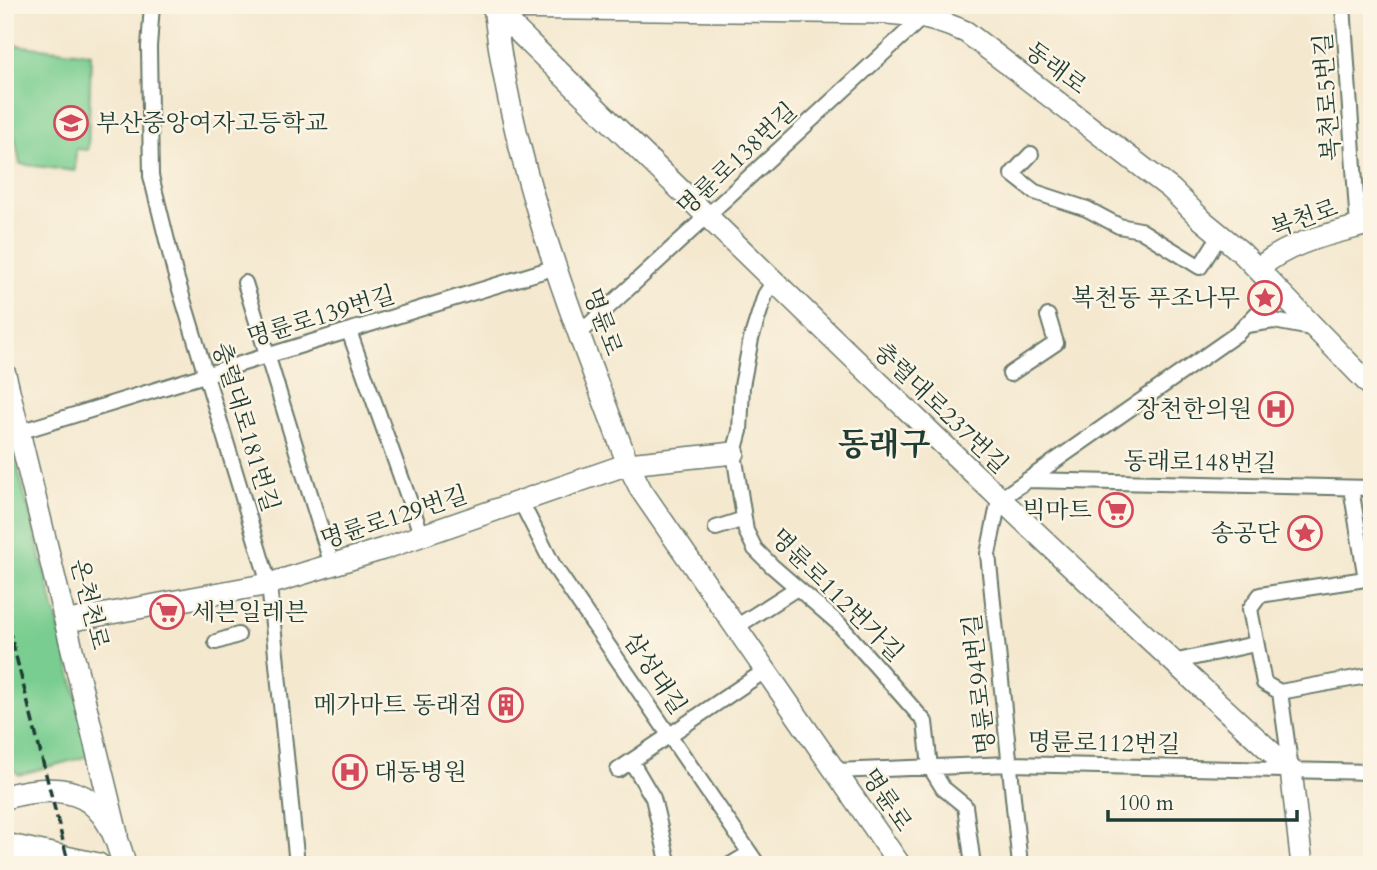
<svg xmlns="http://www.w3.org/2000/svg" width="1377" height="870" font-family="Cardo,'Noto Serif KR',serif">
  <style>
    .green { fill: #79cd90; stroke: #4c8562; stroke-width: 2 }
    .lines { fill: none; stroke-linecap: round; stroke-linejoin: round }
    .street-casing { stroke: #6a796a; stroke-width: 18 }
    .secondary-casing { stroke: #6a796a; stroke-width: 24 }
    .primary-casing { stroke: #6a796a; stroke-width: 26 }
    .street { stroke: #fff; stroke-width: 14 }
    .secondary { stroke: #fff; stroke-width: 21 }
    .primary { stroke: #fff; stroke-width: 23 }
    .rail { stroke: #1f3d34; stroke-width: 3.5; stroke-dasharray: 10 5; stroke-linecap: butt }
    .labels { text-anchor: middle; stroke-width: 5; stroke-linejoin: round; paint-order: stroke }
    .street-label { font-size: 24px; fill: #1f3d34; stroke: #fcf5e5 }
    .poi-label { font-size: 24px; fill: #1f3d34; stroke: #fcf5e5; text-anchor: end }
    .district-label { font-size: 32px; font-weight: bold; fill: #1f3d34; stroke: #fcf5e5 }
  </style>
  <rect width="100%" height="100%" fill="#fcf5e5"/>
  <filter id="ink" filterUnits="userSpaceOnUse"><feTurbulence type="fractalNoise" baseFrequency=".0143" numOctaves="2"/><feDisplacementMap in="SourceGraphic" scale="14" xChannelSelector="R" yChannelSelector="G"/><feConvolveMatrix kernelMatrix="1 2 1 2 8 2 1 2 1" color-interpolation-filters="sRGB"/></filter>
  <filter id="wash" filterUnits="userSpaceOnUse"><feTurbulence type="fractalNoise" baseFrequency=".00686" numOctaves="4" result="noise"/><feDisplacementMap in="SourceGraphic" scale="28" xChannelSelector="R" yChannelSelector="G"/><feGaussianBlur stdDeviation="1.57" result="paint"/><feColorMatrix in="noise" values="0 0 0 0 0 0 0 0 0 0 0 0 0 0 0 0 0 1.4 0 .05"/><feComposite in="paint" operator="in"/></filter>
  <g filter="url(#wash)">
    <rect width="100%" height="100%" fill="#f4e8cf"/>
    <path class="green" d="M5,44L91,54L88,150L76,149L75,171L20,164L11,116L5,115Z
      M5,418L92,755L19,775L5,762Z"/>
  </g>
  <g filter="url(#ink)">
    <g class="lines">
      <g class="street-casing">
        <path id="street" d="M152,5L149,47L151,176L175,273L269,584L297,865
          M1343,5L1358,227
          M1031,154L1012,174L1035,192L1087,209L1119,226L1140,230L1200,267L1220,235
          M245,283L332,565
          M773,283L765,295L751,339L742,386L740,431L734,453L746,531L755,549L772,566L839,624L925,722L930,767L943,788L965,806L973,865
          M1247,325L1274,321L1311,328
          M349,331L422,536
          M579,334L924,16
          M1010,374L1056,343L1048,316
          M19,432L556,267
          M1027,480L1372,488
          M1351,488L1366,579
          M521,502L553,565L758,865
          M716,528L744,519
          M1372,578L1260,595L1250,609L1264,683L1280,692L1372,675
          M736,627L797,588
          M216,642L238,635
          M1173,662L1255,644
          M1280,692L1291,770
          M631,761L653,798L669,865
          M618,770L766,670
          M835,771L1010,764L1372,772
          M730,865L750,853
          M1020,865L988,554L999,500L1238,333L1260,310L1275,287"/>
      </g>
      <g class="secondary-casing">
        <path id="secondary" d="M491,5L494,8L887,13C917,15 939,20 966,32L1171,189L1201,219L1241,252L1372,387
          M494,5C510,162 572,317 628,464L641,490L900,865
          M494,8C757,265 1019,522 1291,770L1302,865
          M1258,269C1289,241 1332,234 1372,223
          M5,374L117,834
          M68,621L269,584L383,549L628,464L734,453"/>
      </g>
      <g class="primary-casing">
        <path id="primary" d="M5,797C72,779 108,794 124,865
          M5,845L98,865"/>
      </g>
      <use href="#street" class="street"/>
      <use href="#secondary" class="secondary"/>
      <use href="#primary" class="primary"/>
      <path class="rail" d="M5,613L69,865"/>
    </g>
  </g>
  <defs>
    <g id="school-ring" transform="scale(1.75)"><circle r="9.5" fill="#fcf5e5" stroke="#d1495b" stroke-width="1.5"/><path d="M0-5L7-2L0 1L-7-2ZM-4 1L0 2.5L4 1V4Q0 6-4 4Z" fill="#d1495b"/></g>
    <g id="sight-ring" transform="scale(1.75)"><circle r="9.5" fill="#fcf5e5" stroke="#d1495b" stroke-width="1.5"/><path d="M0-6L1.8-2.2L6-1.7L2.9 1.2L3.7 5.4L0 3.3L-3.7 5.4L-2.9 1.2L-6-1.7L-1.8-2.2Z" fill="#d1495b"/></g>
    <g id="hospital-ring" transform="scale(1.75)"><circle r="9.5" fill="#fcf5e5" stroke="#d1495b" stroke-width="1.5"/><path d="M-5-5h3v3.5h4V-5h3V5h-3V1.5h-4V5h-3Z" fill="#d1495b"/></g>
    <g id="supermarket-ring" transform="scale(1.75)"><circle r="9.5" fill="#fcf5e5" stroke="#d1495b" stroke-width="1.5"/><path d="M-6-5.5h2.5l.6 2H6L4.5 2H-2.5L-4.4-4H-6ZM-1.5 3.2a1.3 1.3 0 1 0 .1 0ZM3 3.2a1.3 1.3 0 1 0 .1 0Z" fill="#d1495b"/></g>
    <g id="building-ring" transform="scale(1.75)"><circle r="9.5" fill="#fcf5e5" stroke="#d1495b" stroke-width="1.5"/><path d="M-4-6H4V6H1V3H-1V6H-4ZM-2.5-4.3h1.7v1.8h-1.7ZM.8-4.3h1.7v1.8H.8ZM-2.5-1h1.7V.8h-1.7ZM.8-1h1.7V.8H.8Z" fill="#d1495b"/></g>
  </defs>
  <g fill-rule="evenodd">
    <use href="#school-ring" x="71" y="123"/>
    <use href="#sight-ring" x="1265" y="298"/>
    <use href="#hospital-ring" x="1276" y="409"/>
    <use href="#supermarket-ring" x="1116" y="510"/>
    <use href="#sight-ring" x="1305" y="533"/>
    <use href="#supermarket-ring" x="167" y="612"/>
    <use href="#building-ring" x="506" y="705"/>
    <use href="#hospital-ring" x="350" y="772"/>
  </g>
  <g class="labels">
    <g class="street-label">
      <text transform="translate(1056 68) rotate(37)" y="8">동래로</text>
      <text transform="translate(1327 97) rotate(-94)" y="8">복천로5번길</text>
      <text transform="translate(737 159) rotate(-43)" y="8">명륜로138번길</text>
      <text transform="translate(1304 218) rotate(-19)" y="8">복천로</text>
      <text transform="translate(321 316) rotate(-17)" y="8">명륜로139번길</text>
      <text transform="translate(603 322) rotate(70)" y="8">명륜로</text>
      <text transform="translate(941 408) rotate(44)" y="8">충렬대로237번길</text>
      <text transform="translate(246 427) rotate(73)" y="8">충렬대로181번길</text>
      <text transform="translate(1200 462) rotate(1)" y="8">동래로148번길</text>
      <text transform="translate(394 517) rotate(-18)" y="8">명륜로129번길</text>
      <text transform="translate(837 595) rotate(45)" y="8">명륜로112번가길</text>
      <text transform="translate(90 604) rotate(76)" y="8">온천천로</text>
      <text transform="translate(655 673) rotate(56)" y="8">삼성대길</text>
      <text transform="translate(979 684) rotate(-96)" y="8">명륜로94번길</text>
      <text transform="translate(1104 743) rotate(1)" y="8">명륜로112번길</text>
      <text transform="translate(887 800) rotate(56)" y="8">명륜로</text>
    </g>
    <g class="poi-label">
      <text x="96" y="131" text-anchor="start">부산중앙여자고등학교</text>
      <text x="1240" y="306">복천동 푸조나무</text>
      <text x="1252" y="417">장천한의원</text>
      <text x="1092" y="518">빅마트</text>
      <text x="1280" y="541">송공단</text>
      <text x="192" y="620" text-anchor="start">세븐일레븐</text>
      <text x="482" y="713">메가마트 동래점</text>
      <text x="374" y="780" text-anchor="start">대동병원</text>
    </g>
    <g class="district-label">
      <text x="884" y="455">동래구</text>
    </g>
  </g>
  <rect width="1377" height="870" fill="none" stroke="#fcf5e5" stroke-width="28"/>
  <path d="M1108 810v10h189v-10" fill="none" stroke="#1f3d34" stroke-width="3.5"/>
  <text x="1118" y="810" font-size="21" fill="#1f3d34" stroke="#fcf5e5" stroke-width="5" paint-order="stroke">100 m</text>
</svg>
